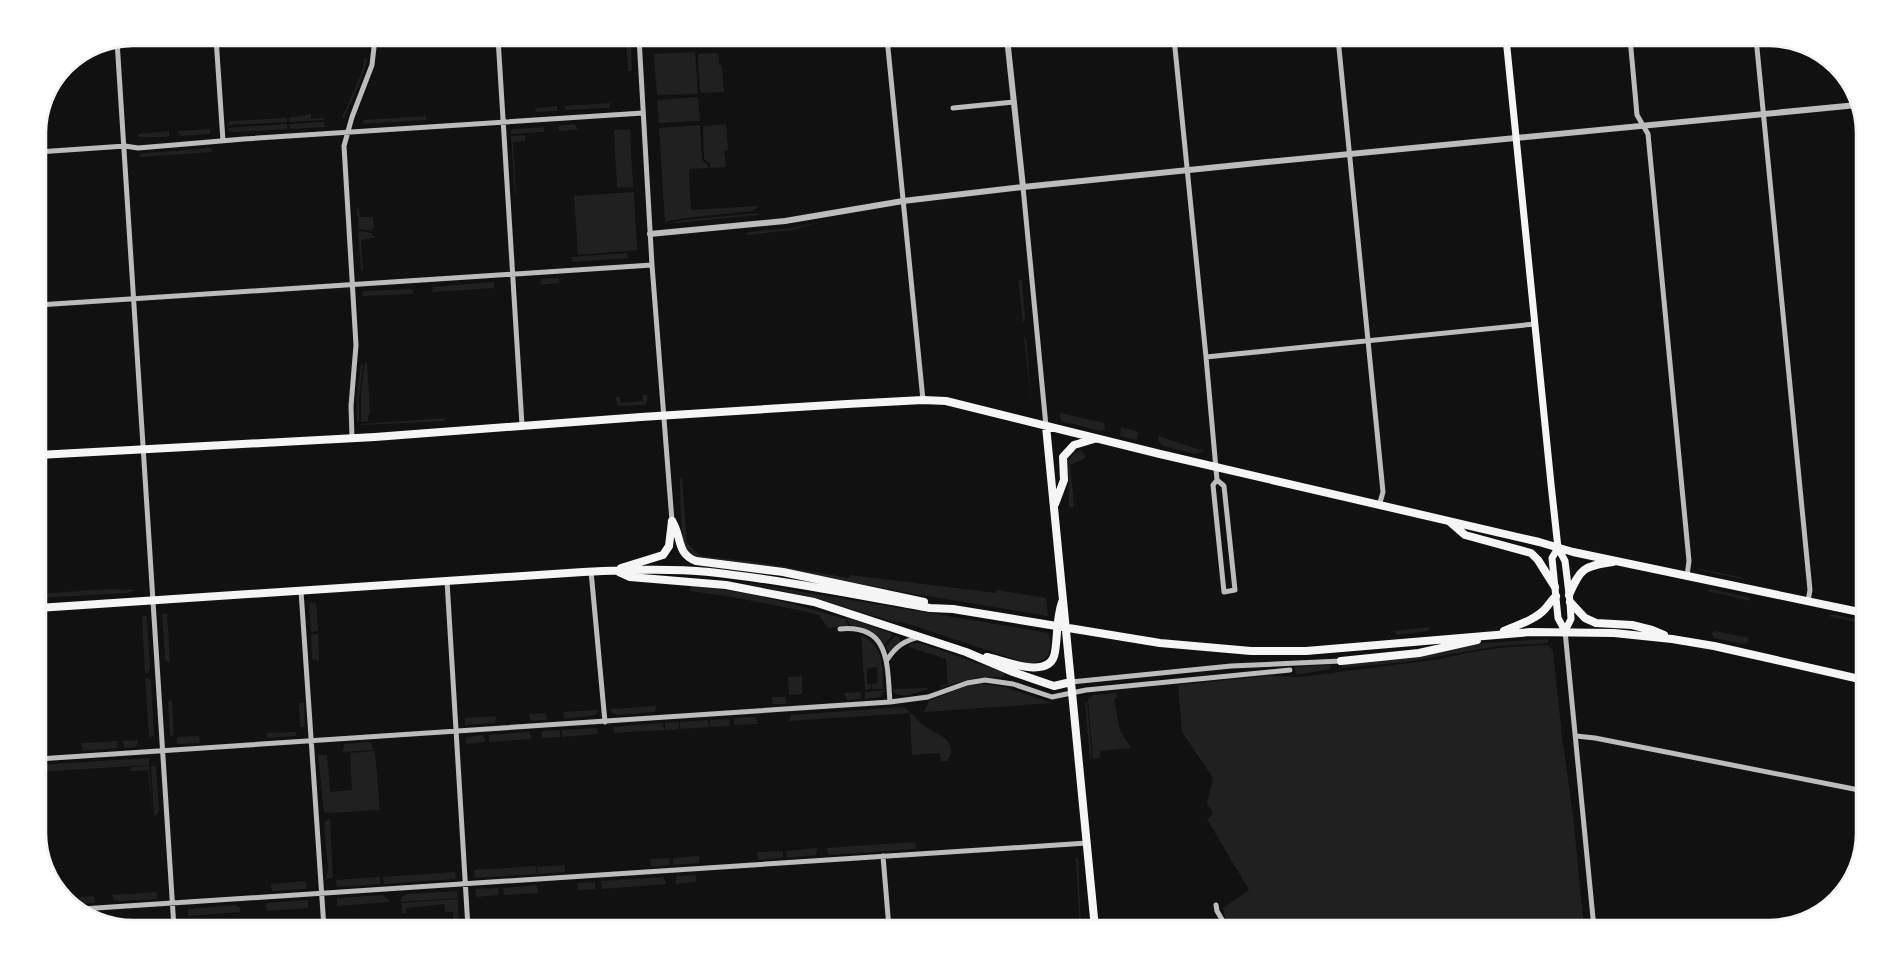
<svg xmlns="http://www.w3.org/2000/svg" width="1902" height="966" font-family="'Playfair Display',serif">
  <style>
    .green { fill: #202020 }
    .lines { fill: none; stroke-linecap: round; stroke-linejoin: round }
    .minor { stroke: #bcbcbc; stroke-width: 5 }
    .tertiary { stroke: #bcbcbc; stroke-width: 6 }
    .secondary { stroke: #f5f5f5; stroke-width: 7 }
    .primary { stroke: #f5f5f5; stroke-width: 8 }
    .rim { fill: none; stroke: #f5f5f5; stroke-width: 2.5 }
  </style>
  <rect width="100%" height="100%" fill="#111"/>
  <path class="green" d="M626,41L631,43L632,71H628Z
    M695,52L698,94L657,95L654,54Z
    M718,53L719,65H722L724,92L700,93L698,54Z
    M365,58L367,59C363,80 352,99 344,118H342L361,74Z
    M698,97L700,121L659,123L657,100Z
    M610,103L609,108L566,110L564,106Z
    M557,106V111L536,112L535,108Z
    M311,114V119L324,118V120L289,122V118Z
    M426,116V120L362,124L364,120Z
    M287,118V122L228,125L230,121Z
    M324,122L325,127L290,129L289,124Z
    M287,124L288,129L234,132L229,131L228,128Z
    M575,124L578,130L559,131L558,126Z
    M726,124L728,150L724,151L726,167L710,168V164L704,159L703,126Z
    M700,125L702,160L708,165V168L689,169L691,210L758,206L753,211L684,218L665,222L659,128Z
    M544,127V132L511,134V130L513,129Z
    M210,129V134L180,136L178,131Z
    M630,129L633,187L617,188L614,130Z
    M169,131V136L165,137H138V134Z
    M525,135V141L513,142L516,194H515L511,136Z
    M211,148L212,152L140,157L139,155L146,153Z
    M634,192L637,250L578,255L574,196Z
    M357,209H359L360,217H373L374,228H372V231L359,229Z
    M759,213L758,215L666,224L685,220Z
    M825,221L792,230L747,235L748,232L792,228Z
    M358,231L372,233V236H375V238L361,240L363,270H361Z
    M627,253L628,258L573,262L571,257Z
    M558,278L560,283L540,285L542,279Z
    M1018,280H1022L1025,320L1023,323Z
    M494,282V288L432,292L433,287Z
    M410,289L413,290V294L363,296L362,292L365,291Z
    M1024,336L1026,339L1032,406Z
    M365,363H367L370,413L368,416V421L361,422V392Z
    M363,364L359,396V422H357V395L361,365Z
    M643,395H647V403L644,405L617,406L616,397H620L621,403L643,401Z
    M1060,413L1104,423L1105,429L1100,431L1061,421Z
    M446,418L444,421L361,425V424Z
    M1121,427L1138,432L1137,440L1120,436Z
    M1158,436L1204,451L1196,454L1163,446L1159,442Z
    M1081,449L1086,456L1084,459L1070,465L1074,505L1073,507H1069L1068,461L1074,453Z
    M682,478L687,543L701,556L754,562L849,578L850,575L996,593L997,590L1046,598L1048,616L909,593L783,569L698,558C693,555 688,554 686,548C680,536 680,493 680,479Z
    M1696,568L1744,578L1742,579L1699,570Z
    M749,583L1049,633C1053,653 1048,664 1026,663L899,621L898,623L808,596L749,584Z
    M691,586C744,590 794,604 845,619L848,626L828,628L819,615L798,610L733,597L690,591Z
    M108,589L136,590L126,593L38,598V594Z
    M1711,589L1748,597L1751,601L1707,591Z
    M316,602L318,631L311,632L309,603Z
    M162,614H167L170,662L165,660Z
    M1832,614L1864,621V624L1828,616Z
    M142,616H147L150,669L147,673H145Z
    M846,617L893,634L885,644C874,633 866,627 850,625Z
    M1430,627L1428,631L1398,635L1394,631Z
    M1715,631L1749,638L1747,643L1743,644L1714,638L1711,633Z
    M311,634H318L319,661L312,659Z
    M861,635C885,647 882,665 883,689H872V684L878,683L877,667L867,668V684H871V689L865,690Z
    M896,635L900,638V641L890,651H888L886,646Z
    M1548,639V643L1497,646L1407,662L1340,668L1344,664L1437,653L1484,643Z
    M915,643H920L1005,673L1003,677H980L941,687L940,685L948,684L946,659L909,647V644Z
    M1548,645L1553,651L1562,737L1573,815L1584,928H1232L1225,917L1223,908L1249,890L1207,819L1213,814L1207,803L1213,778L1182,732L1178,685L1267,676L1300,677L1441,659C1477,649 1512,646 1548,645Z
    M1331,665L1330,669L1297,675L1294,667Z
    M802,676V694L789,695L788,677Z
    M145,678L151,680L154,736L149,737Z
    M983,684L1005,687L1052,703L924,712L929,701L965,686Z
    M928,688V689C918,692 903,699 894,693L893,689Z
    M885,690L880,697L865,699V692Z
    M861,692V699L847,700L844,693Z
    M1117,693V698L1114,699L1120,731L1131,748L1100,751V758L1093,759L1088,699L1093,695Z
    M786,697V704H773L772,697Z
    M172,700L174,735L170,736L168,702Z
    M1087,701L1092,759L1090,758L1085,703Z
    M299,703H304L305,727H300Z
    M656,706L655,712L617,715L612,713L610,709Z
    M904,707L911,713L789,721L791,715Z
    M598,710L596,715L564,719L563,712Z
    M546,713L547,720L531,721L529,714Z
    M910,714H913C921,728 936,731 947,740C952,747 952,755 947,761H941L940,753L912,755Z
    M496,716L495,723L465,725V718Z
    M756,717L758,724L734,725V718Z
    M729,719L730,726L710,727V720Z
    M708,720L709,727L680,729V722Z
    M679,722V729L665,730V723Z
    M663,723L664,730L614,733V727Z
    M597,728L598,734L562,737V730Z
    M560,730V737L542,738V731Z
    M296,732V736L267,738V733Z
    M530,732L531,739L489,742V735Z
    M484,735L485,742L466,744V737Z
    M199,736L200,743L177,744V737Z
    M138,740L136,747L124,748L123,741Z
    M118,741L117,748L83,751L81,743Z
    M371,742L373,750L343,752L344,744Z
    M375,751L380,810L328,813L324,812L318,755H327L330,792L352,790L350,753Z
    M149,758V765L38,772V765Z
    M149,766L153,816L148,770L131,771V767Z
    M151,766H156L159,811L157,815L154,816Z
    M330,818L333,878L326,879L328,869L324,823Z
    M915,842L916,849L829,855L826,848Z
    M817,848L816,855L787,858L786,851Z
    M783,851V858L758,860L757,852Z
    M699,856V863L673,865V858Z
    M1078,857L1081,928H1080L1076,858Z
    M669,858L670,865L651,867L650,859Z
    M565,865V872L538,874L537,867Z
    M536,866L537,874L475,878L474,870Z
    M455,872L456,879L384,884L383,877Z
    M696,875V882L675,884L677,876Z
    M380,877V884L337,887L336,880Z
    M664,877L666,884L602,889L601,881Z
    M306,881V889L272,891L271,884Z
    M595,882V889L578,890L577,883Z
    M537,885L538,893L504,895L503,888Z
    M498,888L499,895L476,897L475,889Z
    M457,891L458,898L400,902L402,897L407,894Z
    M157,892V899L118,901L114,900L112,895Z
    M382,895L388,899L390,902L337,906V898Z
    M94,896L95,903L80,904L79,897Z
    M458,899L459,928H454L453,912H445L444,904L406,908V914L402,913L401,903Z
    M308,900V908L267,911L266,903Z
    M236,905L240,908V912L188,916V909Z"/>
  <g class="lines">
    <path class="minor" d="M216,38L223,141
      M498,38L522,425
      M639,38L652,265L672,521
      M887,38L923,400
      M1174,38L1206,357L1217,480L1213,485L1224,592L1235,590L1224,486L1217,480
      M1338,38L1383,492L1379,506
      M1630,38L1637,115L1648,134L1689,561L1687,576
      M1756,38L1810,590L1808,601
      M117,41L174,928
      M953,108L1014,102
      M38,152L125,146L138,148L174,145L244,139L643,113
      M1023,187L1046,426
      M38,305L652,265
      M1206,357L1535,324
      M352,438L351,406L356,345L344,146L352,117L372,65L375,38
      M591,571L605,722
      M447,581L468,928
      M301,591L324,928
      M840,629C891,624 887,666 890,702
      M1565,631L1594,928
      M887,660C896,646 904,641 919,637
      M1071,682L1231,666L1341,661
      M1576,736L1595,738L1864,791
      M38,759L890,702L928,697L967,683L985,680L1013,684L1052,697L1086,690L1290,670
      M883,856L889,928
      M1216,905L1217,911L1227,928
      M81,909L1087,843"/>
    <path class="tertiary" d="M1007,38L1023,187
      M650,234L785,221L903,201L1023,187L1267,162L1857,105"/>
    <path class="secondary" d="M1506,38L1551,484L1558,548L1565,561L1570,602L1571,619L1565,631
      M1558,548L1552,558L1558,618L1565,631"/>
    <path class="primary" d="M1046,426L1095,928
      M38,455L375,437L641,417L847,404L923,400L946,401L1160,454L1539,542L1573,552L1864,613
      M1055,504L1064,480L1063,457L1074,445L1094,439
      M672,521C682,536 676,554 696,561L783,572L924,602
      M1450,522L1465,535L1531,553L1538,560L1555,587
      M621,568L663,555L669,546L672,521
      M619,572L630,577L726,585L814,602L966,652L1013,672L1045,683L1054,686L1071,682
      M1569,595C1580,569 1583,566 1613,562
      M1570,602L1585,618L1596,623L1632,625L1652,630L1664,635
      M38,608L583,572C625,570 667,568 709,572C783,580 857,595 930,608L953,609L1160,643L1251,651H1306L1531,632L1614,633L1672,639L1714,646L1864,680
      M1504,631C1517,625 1535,620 1545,609C1549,605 1551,600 1556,596
      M987,657C1005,661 1051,681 1055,652C1058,634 1056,620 1062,602
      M1341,661L1419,653L1477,640"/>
  </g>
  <path d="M0 0H1902V966H0ZM133 46H1769A87 87 0 0 1 1856 133V833A87 87 0 0 1 1769 920H133A87 87 0 0 1 46 833V133A87 87 0 0 1 133 46Z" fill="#fff" fill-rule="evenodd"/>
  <path class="rim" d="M133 46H1769A87 87 0 0 1 1856 133V833A87 87 0 0 1 1769 920H133A87 87 0 0 1 46 833V133A87 87 0 0 1 133 46Z"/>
</svg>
